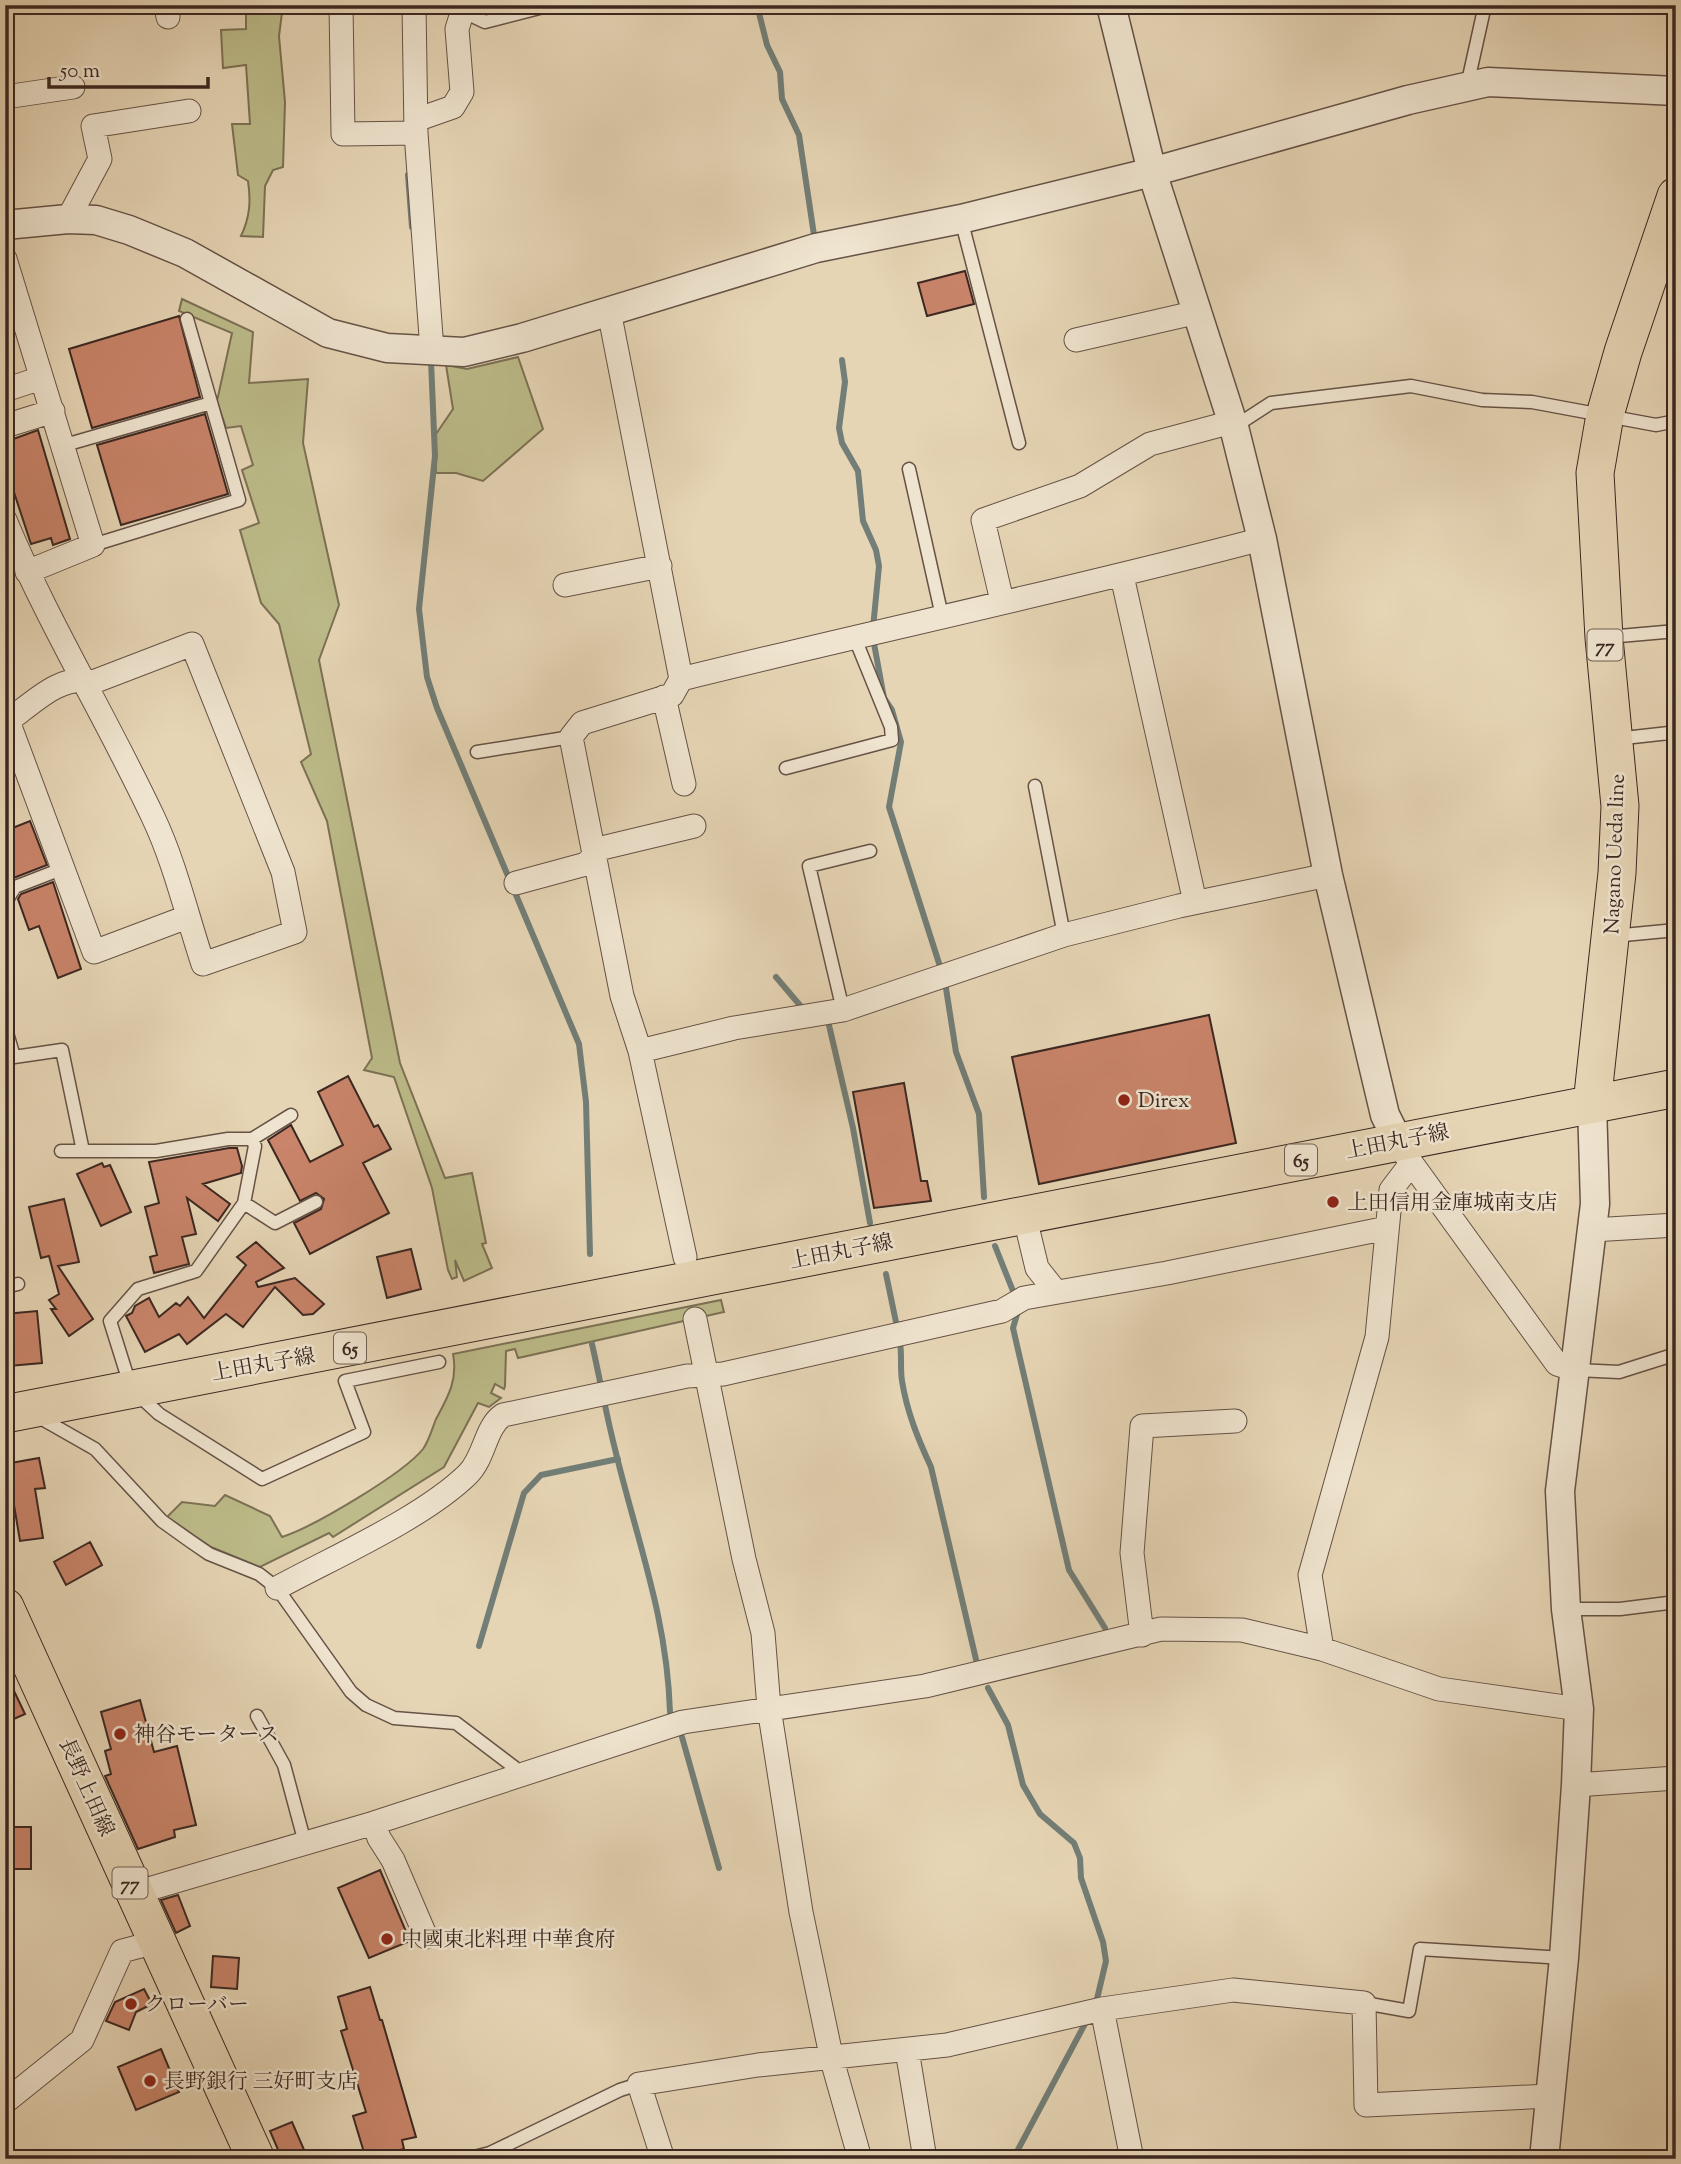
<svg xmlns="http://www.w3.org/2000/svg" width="1681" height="2164" font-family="'Sorts Mill Goudy','Noto Serif JP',serif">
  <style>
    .green { fill: #bcbb89; stroke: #7c7155; stroke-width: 2 }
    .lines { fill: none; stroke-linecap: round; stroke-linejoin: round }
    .stream { stroke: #727e77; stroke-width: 6 }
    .building { fill: #c9846a; stroke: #3b2721; stroke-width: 2 }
    .service-casing { stroke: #665246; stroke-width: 15 }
    .minor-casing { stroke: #665246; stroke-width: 25 }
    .tertiary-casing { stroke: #665246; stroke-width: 31 }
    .primary-casing { stroke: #3b2721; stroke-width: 39 }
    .service { stroke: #efe4cf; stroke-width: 12 }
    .minor { stroke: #efe4cf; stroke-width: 23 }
    .tertiary { stroke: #efe4cf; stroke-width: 28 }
    .primary { stroke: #e6d5b5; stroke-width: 37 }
    .poi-dot { fill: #8f2418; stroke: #efe4cf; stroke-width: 2.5 }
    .labels { text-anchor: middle; stroke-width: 5; stroke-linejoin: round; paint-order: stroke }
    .shield { fill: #efe4cf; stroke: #716055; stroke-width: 2 }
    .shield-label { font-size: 19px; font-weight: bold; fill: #3b2721 }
    .street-label { font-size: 21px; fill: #3b2721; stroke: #efe4cf }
    .poi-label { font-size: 21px; fill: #3b2721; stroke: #efe4cf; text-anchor: start }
  </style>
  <rect width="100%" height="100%" fill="#e6d5b5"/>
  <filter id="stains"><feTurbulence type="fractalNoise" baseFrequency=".00286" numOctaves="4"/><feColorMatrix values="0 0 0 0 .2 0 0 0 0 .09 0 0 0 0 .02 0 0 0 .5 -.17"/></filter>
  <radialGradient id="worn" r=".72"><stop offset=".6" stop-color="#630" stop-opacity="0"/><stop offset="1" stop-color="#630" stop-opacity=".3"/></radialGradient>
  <path class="green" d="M246,5H283L279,36L285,102L283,167L273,170L265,186L263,237L241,236C250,217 251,201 248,181L238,175L232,124H250L246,65L223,68L221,30L246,29Z
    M182,299L253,332L249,383L308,379L303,443L339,605L319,660L400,1063L445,1178L472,1173L486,1243L482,1244L492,1268L464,1281L455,1260L457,1277L452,1279L448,1270L432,1188L394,1077L364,1070L372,1058L327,821L301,762L311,754L279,624L261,603L240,530L259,523L242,470L253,465L241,426L226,428L217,401L232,333L179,311Z
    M518,357L543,429L483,481L456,473H436V434L453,409L446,365L467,369Z
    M721,1300L724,1312L518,1358L515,1349L506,1351L505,1386L504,1389L495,1384L491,1393L501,1398L489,1407L478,1403L444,1467L333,1537L329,1533L260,1567L211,1547L167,1517L182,1502L215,1506L225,1495L270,1516L282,1537C313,1527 403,1474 423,1449C429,1441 432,1429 436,1419C448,1397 458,1380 453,1354Z"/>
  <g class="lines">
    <path class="stream" d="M757,5L767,45L780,72L782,99L799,135L814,235
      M408,175L412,227
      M842,360L845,382L839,428L842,443L858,471L863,521L876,550L879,566L873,628
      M431,361L435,456L419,609L427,677L437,708L579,1044L586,1102L590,1254
      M873,638L884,698L892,710L901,742L889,807L945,982L956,1052L979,1114L984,1197
      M776,977L804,1010
      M823,1019L828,1021L853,1128L870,1223
      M995,1246L1015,1296
      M886,1274L897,1327
      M1018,1311L1013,1328L1069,1570L1105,1628
      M900,1342C902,1355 900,1368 902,1381C907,1412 918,1439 931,1467L978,1668
      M592,1344C600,1379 606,1414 615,1449C637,1541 667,1616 670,1712
      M479,1646L524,1493L541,1475L618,1459
      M988,1688L1008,1725L1023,1785L1040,1814L1074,1843L1080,1858L1081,1878L1103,1942L1106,1961L1097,1999
      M682,1737L719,1868
      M1013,2159L1087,2020"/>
  </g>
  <path class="building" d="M965,271L974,304L927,316L918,283Z
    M179,316L200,397L92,428L69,349Z
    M205,414L228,494L121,525L97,445Z
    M38,430L70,539L53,545L51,538L31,544L5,465V442Z
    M30,821L47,865L11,879L9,874L5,875V831Z
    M53,882L81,969L58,978L39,926L29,930L18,899L21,894Z
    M1209,1015L1236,1143L1039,1184L1012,1057Z
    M348,1076L374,1127L378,1125L391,1149L363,1163L389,1213L310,1254L294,1223L321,1209L324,1199L316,1193L300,1201L268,1140L291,1125L310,1162L343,1145L318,1092Z
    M904,1083L921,1181H927L931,1201L874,1208L853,1092Z
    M229,1148H237L242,1166L241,1173L203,1184L230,1204L218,1221L187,1198L196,1234L182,1237L189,1264L154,1273L150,1257L157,1255L145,1207L159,1203L149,1162Z
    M102,1163L104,1167L110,1165L131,1212L101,1226L77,1174Z
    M64,1199L79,1262L58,1266L93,1319L69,1336L51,1309H56L49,1300L59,1294L49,1256L41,1258L29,1207Z
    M256,1242L284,1268L256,1282L258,1287L295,1278L324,1304L313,1314L303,1315L275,1287L243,1327L226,1314L187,1344L179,1334L145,1352L126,1316L132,1313L135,1306L149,1298L159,1317L176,1303L180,1306L188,1297L204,1318L246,1265L237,1257Z
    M411,1249L421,1289L387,1298L377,1257Z
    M37,1311L42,1363L9,1366L5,1314Z
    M39,1458L45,1488L35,1489L43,1538L20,1541L12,1493L5,1494V1464Z
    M90,1542L102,1565L66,1585L54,1562Z
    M5,1672L25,1714L5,1723Z
    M140,1700L154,1752L177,1746L196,1825L174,1830L175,1837L138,1849L105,1776L111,1774L105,1751L111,1749L101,1712Z
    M7,1827H31V1869H7Z
    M380,1870L410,1941L369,1958L338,1888Z
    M178,1895L190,1926L176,1933L161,1900Z
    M213,1956L239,1958L237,1989L211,1987Z
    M370,1987L380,2020H382L416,2137L402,2140L404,2149L366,2159L353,2116L366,2112L341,2031L347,2029L338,1997Z
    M144,1989L152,2004L136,2012L129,2030L106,2021L115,2002Z
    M161,2049L179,2092L136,2110L118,2067Z
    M292,2122L308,2159H282L270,2131Z"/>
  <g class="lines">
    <g class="service-casing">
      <path id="service" d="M449,5L485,22L551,5
        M1467,86L1485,5
        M961,219L1019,443
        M1234,427L1271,403L1411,386L1482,400L1532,402L1656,425L1676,421
        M65,445L211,403
        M909,469L942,616
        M93,545L239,500L187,319
        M5,566L21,559
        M1608,637L1676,631
        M1615,739L1669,733L1676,738
        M477,752L571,737
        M786,768L892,740L891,727L854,636
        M1035,786L1064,935
        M5,903L15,887L64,868
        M1613,936L1676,930
        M843,1010L809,866L870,851
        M5,1026L14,1057L62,1050L83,1151
        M252,1139L255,1146L244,1203L196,1271L138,1289L110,1321L131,1388L159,1414L262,1479L364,1432L345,1381L439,1362
        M61,1151H156L228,1139H252L291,1115
        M244,1203L275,1223L316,1202
        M5,1287L18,1284
        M1576,1370L1619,1372L1676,1354
        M37,1416L95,1449L162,1521L190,1541L209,1554L259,1574L277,1588L351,1692L366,1705L394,1718L456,1723L514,1767L520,1777
        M1566,1609H1620L1676,1602
        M257,1716L284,1765L305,1843
        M1364,2003L1409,2011L1420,1949L1564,1958
        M466,2159L490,2153L620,2090L639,2084"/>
    </g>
    <g class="minor-casing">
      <path id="minor" d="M166,5L168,17
        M341,5L343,134L416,133
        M414,5L416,133L432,350
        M5,97L73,87
        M416,120L453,107L462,92L457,29L462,13
        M68,219L100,159L93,126L189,111
        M5,259L93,545L27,572
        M609,311L681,679L672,695L582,723L571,737L622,996L640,1051L685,1257
        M1076,340L1198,312
        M5,390L41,378
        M5,426L53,411
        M5,520C48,623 106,717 153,817C175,863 187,916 203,964L295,932L283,872L192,644L93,682C61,673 33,703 8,721L94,952L187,917
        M1122,576L1195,902
        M565,585L660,566
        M1002,601L983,520L1080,486L1150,444L1232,422
        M681,679C875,631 1069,590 1262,539
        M664,697L684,784
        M516,883L586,864L602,848L694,826
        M640,1051L734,1028L843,1010L1064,935L1179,906L1328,875
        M1405,1154L1557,1364L1576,1370
        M1024,1214L1037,1268L1056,1292
        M1592,1230L1676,1225
        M695,1319L744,1559L763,1633L769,1708L801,1912L832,2060L860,2159
        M277,1588C334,1557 423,1518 468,1474C485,1457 485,1427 503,1415L687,1376L723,1374L1002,1311L1024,1298L1167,1273L1387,1228
        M1142,1635L1132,1553L1142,1426L1235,1421
        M1322,1649L1310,1575L1377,1337L1391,1190L1410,1165
        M1576,1785L1676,1778
        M374,1823L379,1838L393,1860L426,1937
        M135,1893L374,1823L683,1722L925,1686L1161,1629L1242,1630L1322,1649L1439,1689L1579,1709
        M1102,2009L1132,2159
        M907,2050L925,2159
        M5,2102L82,2040L122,1951L156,1942
        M663,2159L639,2084L758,2065L947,2045L1102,2009L1233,1990L1364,2003L1366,2105L1549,2096"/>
    </g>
    <g class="tertiary-casing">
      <path id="tertiary" d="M1111,5L1152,172L1234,427L1262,539L1328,875L1385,1115L1398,1141
        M5,225L68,219L96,220L129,230L185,253L328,333L387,348L464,352L522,338L816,248L961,219L1152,172L1408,100L1488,82L1676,91
        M1544,2159L1564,1958L1576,1785L1579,1709L1566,1609L1560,1491L1595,1204L1592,1104"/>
    </g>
    <g class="primary-casing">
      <path id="primary" d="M1592,1104L1617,873L1620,806L1604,638L1595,473L1605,415L1623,352L1676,196
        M5,1414L1676,1088
        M5,1607L256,2159"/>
    </g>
    <use href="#service" class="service"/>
    <use href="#minor" class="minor"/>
    <use href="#tertiary" class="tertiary"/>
    <use href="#primary" class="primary"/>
  </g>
  <g class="poi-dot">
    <circle cx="1124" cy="1100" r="7"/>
    <circle cx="1333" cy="1202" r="7"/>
    <circle cx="120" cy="1734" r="7"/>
    <circle cx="387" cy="1939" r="7"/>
    <circle cx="131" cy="2004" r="7"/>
    <circle cx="150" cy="2081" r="7"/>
  </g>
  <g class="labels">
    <g class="shield">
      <rect x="1587.5" y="629.5" width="35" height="31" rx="5"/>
      <rect x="1285" y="1144.5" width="32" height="31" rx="5"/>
      <rect x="334" y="1332.5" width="32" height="31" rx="5"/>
      <rect x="112.5" y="1867.5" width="35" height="31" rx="5"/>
    </g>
    <g class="shield-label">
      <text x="1605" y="652">77</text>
      <text x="1301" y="1167">65</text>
      <text x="350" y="1355">65</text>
      <text x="130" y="1890">77</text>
    </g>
    <g class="street-label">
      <text transform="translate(1614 854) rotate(-88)" y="7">Nagano Ueda line</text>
      <text transform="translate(1397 1141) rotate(-11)" y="7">上田丸子線</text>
      <text transform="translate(841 1251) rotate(-11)" y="7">上田丸子線</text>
      <text transform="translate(263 1364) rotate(-10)" y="7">上田丸子線</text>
      <text transform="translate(87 1787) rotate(66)" y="7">長野上田線</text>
    </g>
    <g class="poi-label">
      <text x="1138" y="1107">Direx</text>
      <text x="1347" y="1209">上田信用金庫城南支店</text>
      <text x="134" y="1741">神谷モータース</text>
      <text x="401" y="1946">中國東北料理 中華食府</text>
      <text x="145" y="2011">クローバー</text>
      <text x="164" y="2088">長野銀行 三好町支店</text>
    </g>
  </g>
  <rect width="1681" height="2164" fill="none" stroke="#e6d5b5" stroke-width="28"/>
  <rect x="7" y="7" width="1667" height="2150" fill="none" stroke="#3b2721" stroke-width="3.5"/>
  <rect x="14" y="14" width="1653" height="2136" fill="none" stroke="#3b2721" stroke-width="2"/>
  <path d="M49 77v10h159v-10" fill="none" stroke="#3b2721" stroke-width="3.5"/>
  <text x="60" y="77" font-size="21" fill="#3b2721" stroke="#efe4cf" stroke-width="5" paint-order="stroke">50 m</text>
  <rect width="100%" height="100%" filter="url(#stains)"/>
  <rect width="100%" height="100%" fill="url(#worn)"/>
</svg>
